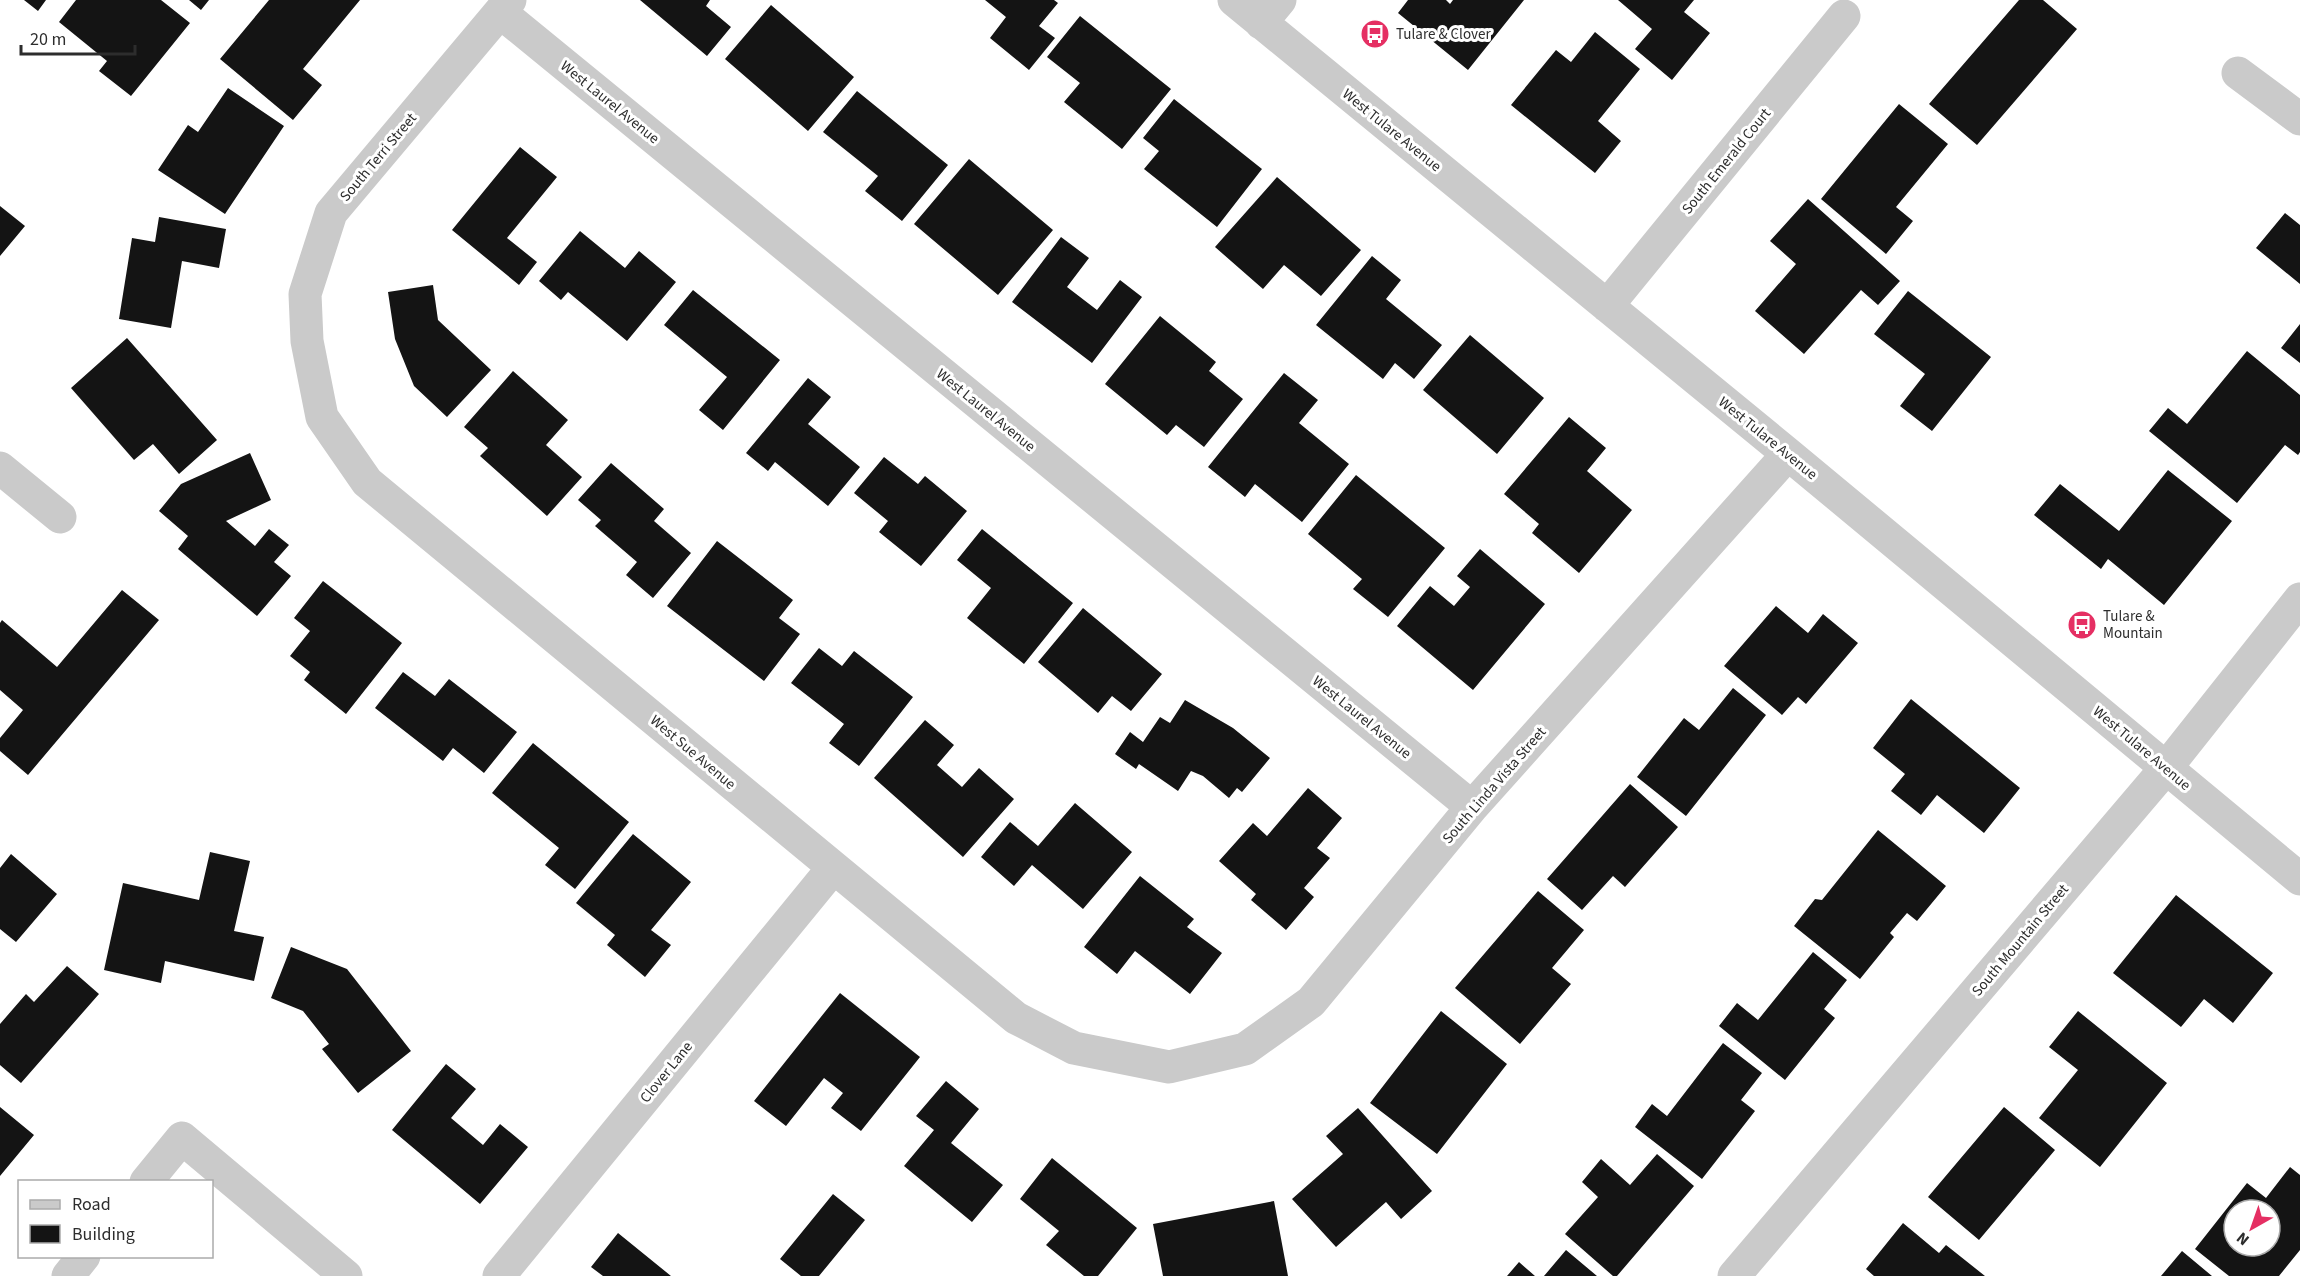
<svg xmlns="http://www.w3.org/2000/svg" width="2300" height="1276" font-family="'Source Sans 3',sans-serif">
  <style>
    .building { fill: #141414; fill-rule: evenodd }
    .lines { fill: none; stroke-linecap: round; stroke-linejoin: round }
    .minor { stroke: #cacaca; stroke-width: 33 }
    .labels { text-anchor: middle; stroke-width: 6; stroke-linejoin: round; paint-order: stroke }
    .poi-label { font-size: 15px; fill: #2d2d2d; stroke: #fff; text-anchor: start }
    .street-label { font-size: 15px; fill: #2d2d2d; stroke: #fff }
  </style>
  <rect width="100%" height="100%" fill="#fff"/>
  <path class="building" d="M24,0H46L38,11Z
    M76,0H161L190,23L131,96L99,71L107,61L59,22Z
    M189,0H209L201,10Z
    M269,0H360L303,69L322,85L293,120L220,59Z
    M640,0H710L706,6L731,27L707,56Z
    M985,0H1054L1058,3L1039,26L1055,38L1029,70L990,38L1006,17Z
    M1408,0H1446L1450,4L1453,0H1524L1468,70L1398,13Z
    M1618,0H1694L1684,12L1710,33L1672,80L1635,49L1652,29Z
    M2019,0H2043L2077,29L1977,145L1929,104Z
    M771,5L854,77L808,131L725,59Z
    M1080,16L1171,89L1122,149L1064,102L1080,83L1047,57Z
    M1595,32L1640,69L1598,121L1621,141L1595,173L1511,105L1556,50L1571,62Z
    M228,88L284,126L225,214L158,170L188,125L198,132Z
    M857,91L948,165L902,221L865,191L878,176L823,132Z
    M1174,99L1262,169L1217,227L1144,169L1159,151L1143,138Z
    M1899,104L1948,144L1896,207L1913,221L1886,254L1821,199Z
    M520,147L557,177L507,238L537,262L519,285L452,230Z
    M969,159L1053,230L998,295L914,224Z
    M1277,177L1361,250L1321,296L1284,265L1263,289L1215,247Z
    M1808,199L1900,281L1878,305L1861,290L1804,354L1755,311L1796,264L1770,241Z
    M0,206L25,226L0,256Z
    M2285,213L2300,225V284L2256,248Z
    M159,217L226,229L219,268L182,261L171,328L119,319L132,238L155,242Z
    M580,231L625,268L639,251L676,282L627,341L568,292L561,300L539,281Z
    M1061,237L1089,258L1067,287L1097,310L1120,280L1142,297L1092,363L1012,302Z
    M1372,256L1401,280L1386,299L1442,345L1414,379L1395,363L1383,379L1316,325Z
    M433,285L438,320L491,370L447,417L414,386L395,339L388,292Z
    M693,290L780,360L723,430L699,410L727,377L664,325Z
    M1908,291L1991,357L1932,431L1900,406L1925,374L1874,334Z
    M1160,316L1216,362L1209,371L1243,399L1204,447L1176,425L1167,435L1105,384Z
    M2300,324V363L2281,348Z
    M1470,335L1544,398L1497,454L1423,390Z
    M127,338L217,440L179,474L153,444L134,460L71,388Z
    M2247,351L2300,395V452L2298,455L2285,445L2237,503L2149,431L2168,408L2187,424Z
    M513,371L568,420L546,445L582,477L547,516L480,456L488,448L464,427Z
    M1284,373L1318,400L1299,423L1349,464L1302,522L1255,484L1245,497L1208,467Z
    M808,378L831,397L808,424L860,467L828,506L775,462L768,471L746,453Z
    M1569,417L1606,448L1587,471L1632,510L1579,573L1532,533L1539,524L1504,494Z
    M250,453L271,500L226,521L255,546L269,529L289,545L274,562L291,576L257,616L178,549L188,536L159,511L181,484Z
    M884,457L918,484L925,476L967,511L921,566L879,532L888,521L854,493Z
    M611,463L664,509L654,521L691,553L653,598L626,575L637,562L595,526L601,520L578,500Z
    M2168,470L2232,521L2164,605L2108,559L2101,569L2034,515L2060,484L2119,531Z
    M1356,475L1445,548L1388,617L1353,589L1362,579L1308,534Z
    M982,529L1073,603L1024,664L967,618L991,588L957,560Z
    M717,541L793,600L779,618L800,634L764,681L667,606Z
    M1480,549L1545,604L1473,690L1397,626L1430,586L1454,606L1470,587L1457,576Z
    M323,581L402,643L346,714L304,680L310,672L290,656L310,631L294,618Z
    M122,590L159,620L28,775L0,751V738L23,710L0,690V623L2,620L57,667Z
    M1776,606L1808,633L1823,614L1858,643L1806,704L1798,697L1782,715L1724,666Z
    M1083,608L1162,674L1131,711L1112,696L1098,713L1038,662Z
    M819,648L842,666L854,651L913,697L859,766L829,743L844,724L791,683Z
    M403,672L435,696L449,679L517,732L484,773L453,748L443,761L375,708Z
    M1733,688L1766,715L1686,816L1637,777L1684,718L1699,730Z
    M1911,699L2020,788L1984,833L1937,795L1921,815L1891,791L1905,774L1873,748Z
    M1185,700L1233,728L1270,758L1242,792L1237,788L1229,798L1203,776L1191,771L1178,791L1139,764L1136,769L1115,754L1130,732L1143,742L1160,717L1170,723Z
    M925,720L954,745L937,765L962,787L979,768L1014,799L963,857L874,778Z
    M533,743L629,822L575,889L545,865L559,848L492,793Z
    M1630,784L1678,827L1625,887L1613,876L1582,910L1547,879Z
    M1308,788L1342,818L1317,848L1330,858L1304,888L1314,897L1286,930L1251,900L1256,894L1219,861L1253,823L1267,836Z
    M1075,803L1132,852L1083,909L1032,865L1014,886L981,857L1010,822L1038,846Z
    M1878,830L1946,886L1917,921L1907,913L1890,933L1894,937L1860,979L1794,926L1815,899L1822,900Z
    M633,834L691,882L651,930L671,945L645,977L607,945L615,935L576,903Z
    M210,852L250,861L234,931L264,937L254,981L165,961L161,983L104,970L123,883L199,900Z
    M11,854L57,894L16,942L0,929V868Z
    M1140,876L1194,919L1187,927L1222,953L1190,994L1135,951L1117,974L1084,947Z
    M1538,891L1584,930L1552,968L1571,984L1520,1044L1455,988Z
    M2176,895L2273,973L2233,1023L2204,999L2181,1027L2113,973Z
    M291,947L347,969L411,1051L358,1093L322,1049L329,1044L303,1011L271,998Z
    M1813,952L1847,980L1824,1009L1835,1018L1785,1080L1719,1026L1737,1003L1758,1020Z
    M67,966L99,994L21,1083L0,1065V1024L26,994L34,1002Z
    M840,993L920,1057L861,1131L831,1108L843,1093L824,1078L786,1126L754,1101Z
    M1441,1011L1507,1064L1437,1154L1370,1103Z
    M2078,1011L2167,1083L2100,1167L2039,1118L2078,1070L2049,1047Z
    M1723,1043L1762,1073L1741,1100L1755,1111L1702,1179L1635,1127L1652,1104L1667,1116Z
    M446,1064L476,1089L451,1118L483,1145L500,1124L528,1147L480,1204L392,1130Z
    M946,1081L979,1109L951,1143L1003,1185L972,1222L904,1166L934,1130L916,1116Z
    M0,1107L34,1135L0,1176Z
    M2004,1107L2055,1150L1979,1240L1928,1197Z
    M1358,1108L1432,1191L1401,1219L1386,1202L1336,1247L1292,1199L1343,1154L1326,1136Z
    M1657,1154L1694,1186L1617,1276H1613L1565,1234L1598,1197L1582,1182L1601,1159L1630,1185Z
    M1052,1158L1137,1228L1098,1276H1084L1046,1245L1059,1231L1020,1199Z
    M2290,1167L2300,1175V1250L2279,1276H2229L2195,1249L2247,1183L2266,1198ZM2234,1210H2270V1246H2234Z
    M833,1194L865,1220L819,1276H801L780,1259Z
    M1274,1201L1288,1276H1163L1153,1224Z
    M1903,1223L1939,1253L1946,1245L1985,1276H1874L1866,1269Z
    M618,1233L671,1276H603L591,1267Z
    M1566,1250L1597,1276H1544Z
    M2182,1251L2212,1276H2161Z
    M1519,1262L1535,1276H1507Z"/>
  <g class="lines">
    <path class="minor" d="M510,0L331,213L305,294L307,341L322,417L367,482L1016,1018L1074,1048L1169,1067L1245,1049L1311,1002L1472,807L1788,454
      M1234,0L1788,454L2300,879
      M500,12L1472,807
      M1261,23L1280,0
      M2238,73L2300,119
      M1607,306L1844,16
      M0,468L60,517
      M146,1182L182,1138L346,1276
      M68,1276L84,1256
      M499,1276L833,868
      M1734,1276L2166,768L2300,599"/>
  </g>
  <defs>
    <g id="bus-disc" transform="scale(1.5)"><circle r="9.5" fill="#e52f63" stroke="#fff"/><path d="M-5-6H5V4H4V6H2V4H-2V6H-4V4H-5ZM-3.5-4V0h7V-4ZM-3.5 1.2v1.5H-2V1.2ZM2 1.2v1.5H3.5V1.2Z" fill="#fff"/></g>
  </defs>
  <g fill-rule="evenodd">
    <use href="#bus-disc" x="1375" y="34"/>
    <use href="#bus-disc" x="2082" y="625"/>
  </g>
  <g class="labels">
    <g class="poi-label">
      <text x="1396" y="39">Tulare &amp; Clover</text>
      <text x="2103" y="621">Tulare &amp;<tspan x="2103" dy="17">Mountain</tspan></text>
    </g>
    <g class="street-label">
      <text transform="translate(610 102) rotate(39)" y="5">West Laurel Avenue</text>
      <text transform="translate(1392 130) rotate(39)" y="5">West Tulare Avenue</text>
      <text transform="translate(378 157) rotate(-50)" y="5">South Terri Street</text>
      <text transform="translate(1726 161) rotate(-51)" y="5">South Emerald Court</text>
      <text transform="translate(986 410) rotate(39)" y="5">West Laurel Avenue</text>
      <text transform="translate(1768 438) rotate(39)" y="5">West Tulare Avenue</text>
      <text transform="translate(1362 717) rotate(39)" y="5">West Laurel Avenue</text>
      <text transform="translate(2142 748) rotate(40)" y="5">West Tulare Avenue</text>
      <text transform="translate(693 752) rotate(40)" y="5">West Sue Avenue</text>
      <text transform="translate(1494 785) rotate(-49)" y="5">South Linda Vista Street</text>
      <text transform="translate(2020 940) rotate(-50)" y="5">South Mountain Street</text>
      <text transform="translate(666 1072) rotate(-51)" y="5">Clover Lane</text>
    </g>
  </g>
  <rect x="18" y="1180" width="195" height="78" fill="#ffffff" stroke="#ababab" stroke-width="1.5"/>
  <rect x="30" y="1200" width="30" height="9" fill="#cacaca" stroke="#ababab" stroke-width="1.5"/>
  <text x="72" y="1210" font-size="18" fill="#2d2d2d">Road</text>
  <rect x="30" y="1225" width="30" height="18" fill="#141414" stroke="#ababab" stroke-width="1.5"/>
  <text x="72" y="1240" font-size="18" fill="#2d2d2d">Building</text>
  <g transform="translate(2252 1228) rotate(220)"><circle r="28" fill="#ffffff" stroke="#ababab" stroke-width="1.5"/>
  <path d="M0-4.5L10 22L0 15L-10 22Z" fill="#e52f63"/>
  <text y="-9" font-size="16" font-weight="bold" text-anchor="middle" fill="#2d2d2d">N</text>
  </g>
  <path d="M21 45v9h114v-9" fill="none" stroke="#2d2d2d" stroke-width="3"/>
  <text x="30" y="45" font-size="18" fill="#2d2d2d" stroke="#ffffff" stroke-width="4.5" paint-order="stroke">20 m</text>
</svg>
